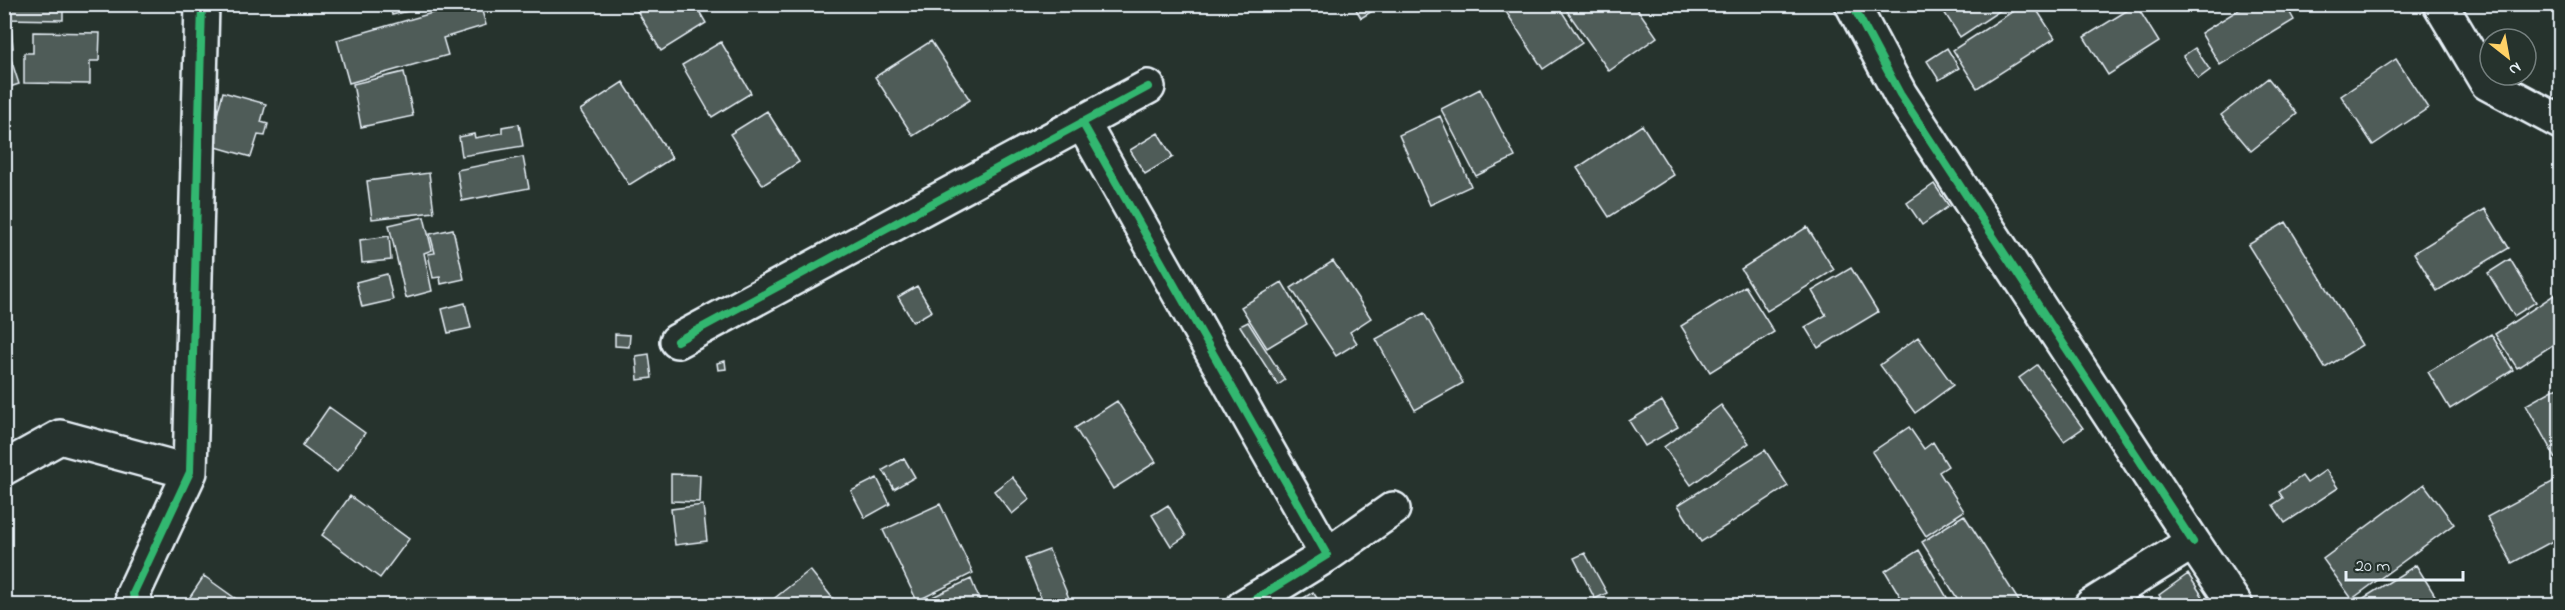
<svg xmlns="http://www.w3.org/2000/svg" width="2565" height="610" font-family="'Indie Flower',sans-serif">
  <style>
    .building { fill: #505c59; stroke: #e8f1f8; stroke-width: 1.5 }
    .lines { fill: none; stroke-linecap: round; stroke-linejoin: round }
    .street-casing { stroke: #e8f1f8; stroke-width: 38 }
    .street { stroke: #26332d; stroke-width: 33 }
    .cycleway-casing { stroke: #26332d; stroke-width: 11 }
    .cycleway { stroke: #33b770; stroke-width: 8 }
  </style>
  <rect width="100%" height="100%" fill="#26332d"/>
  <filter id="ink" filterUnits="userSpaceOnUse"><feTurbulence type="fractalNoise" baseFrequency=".0167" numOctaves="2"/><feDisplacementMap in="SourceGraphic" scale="12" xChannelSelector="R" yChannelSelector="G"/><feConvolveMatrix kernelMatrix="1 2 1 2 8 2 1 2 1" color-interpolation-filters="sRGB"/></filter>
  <g filter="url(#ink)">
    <path class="building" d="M4,4H63V20L4,19Z
      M378,4H436L392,15L390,6L379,9Z
      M464,4H480L486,25L443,38L448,55L349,83L337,40Z
      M633,4H695L706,23L661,51Z
      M1353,4H1384L1361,18Z
      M1501,4H1557L1582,43L1543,69Z
      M1562,4H1634L1657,37L1609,71Z
      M1939,4H2010L1960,37Z
      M2024,4H2033L2055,38L1977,88L1953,50Z
      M2248,4H2285L2294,20L2220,65L2201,33Z
      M2136,5L2159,42L2108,75L2084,37Z
      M11,25L13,48L4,49V26Z
      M33,32L100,33L99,61H90V84L24,83V53H33Z
      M931,41L970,100L913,136L875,77Z
      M721,42L751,93L712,117L682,65Z
      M1947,48L1959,68L1939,80L1927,61Z
      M2195,48L2210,70L2198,79L2183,56Z
      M8,50L19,84L4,89V51Z
      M2396,59L2428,108L2373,145L2341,96Z
      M404,72L413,116L361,127L353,84Z
      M2268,78L2297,114L2251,151L2221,115Z
      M623,82L672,158L629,185L580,110Z
      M1480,89L1515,157L1476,176L1441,109Z
      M223,92L266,104L261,122L268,124L265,136L258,135L251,157L209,145Z
      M767,111L799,162L763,185L730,134Z
      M1440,116L1471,186L1430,205L1399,135Z
      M519,124L523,146L462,156L459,137L474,134L475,138L502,133V127Z
      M1642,125L1674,175L1609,217L1577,168Z
      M1158,133L1173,157L1145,174L1130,150Z
      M523,157L529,188L462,201L457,170Z
      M429,173L434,212L372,219L367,181Z
      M1934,184L1949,206L1922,225L1907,203Z
      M2485,209L2509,248L2437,291L2414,253Z
      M424,217L432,250L424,253L432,291L406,298L389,225Z
      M2286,222L2362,345L2325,368L2248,245Z
      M1807,227L1834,270L1767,311L1741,269Z
      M453,229L464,279L441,284L440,277L433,278L428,254L435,253L430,234Z
      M389,236L391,260L362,263L360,240Z
      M2510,259L2536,302L2514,316L2488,273Z
      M1333,261L1371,318L1350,332L1357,343L1336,356L1291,288Z
      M1851,268L1878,312L1818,348L1805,327L1826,315L1812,291Z
      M387,274L393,300L362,307L356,282Z
      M1282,282L1307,324L1267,348L1241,307Z
      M917,286L932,311L913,322L898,297Z
      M1745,286L1774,332L1710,372L1681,326Z
      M2560,291V340L2517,368L2495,334Z
      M465,303L471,328L448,333L442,309Z
      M1424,313L1463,383L1415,410L1376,339Z
      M1248,322L1285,380L1278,385L1240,326Z
      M615,334L630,335L629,347L615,346Z
      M2491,334L2513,370L2450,409L2428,372Z
      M1918,337L1953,385L1915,413L1880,365Z
      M649,354L652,378L638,380L636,356Z
      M725,361L726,369L718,370L717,363Z
      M2037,365L2083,428L2064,441L2019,378Z
      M2560,386V457L2556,459L2526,405Z
      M1117,401L1156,462L1113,489L1075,428Z
      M1662,401L1678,427L1645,446L1629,421Z
      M1721,405L1749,443L1691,485L1664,447Z
      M329,407L365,433L337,472L302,446Z
      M1909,427L1924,449L1933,442L1948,466L1939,472L1964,511L1926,536L1872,452Z
      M1765,450L1788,486L1701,542L1678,505Z
      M904,458L915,477L894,489L883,470Z
      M2326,470L2338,488L2285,523L2273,505L2283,498L2279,492L2302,476L2307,483Z
      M671,474L700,475L699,502L671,501Z
      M1012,477L1030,499L1012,514L994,491Z
      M877,478L890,504L865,518L851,491Z
      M2560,478V537L2512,563L2487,517Z
      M2424,484L2454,524L2352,599L2323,559Z
      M350,496L409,539L380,578L322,535Z
      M940,504L973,573L917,601L883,530Z
      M703,505L707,541L675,545L671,509Z
      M1168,505L1186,536L1171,546L1152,515Z
      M1964,515L2022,606H1962L1922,542Z
      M1049,550L1071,603L1064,606H1044L1025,559Z
      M1919,550L1952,606H1906L1885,571Z
      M1585,553L1607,593L1595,599L1574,558Z
      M2416,565L2441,605L2351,606Z
      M810,570L839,606H775L771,601Z
      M2188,574L2209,606H2166L2159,595Z
      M204,576L246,606H184Z
      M971,579L982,606H926L924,601Z
      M1313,592L1322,606H1298L1296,603Z"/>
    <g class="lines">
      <g class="street-casing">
        <path id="street" d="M1852,4L1900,94L2193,542
          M2440,4L2487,83L2560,122
          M1082,122L1327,555L1244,606
          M677,341L1148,87
          M4,468L60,437L190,472
          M1327,555L1393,509
          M136,606L133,594L190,472L202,4
          M2091,606L2193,542L2236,606"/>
      </g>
      <use href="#street" class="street"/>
      <g class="cycleway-casing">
        <path id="cycleway" d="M1852,4L1900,94L2193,542
          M1082,122L1327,555L1244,606
          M677,341L1148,87
          M136,606L133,594L190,472L202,4"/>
      </g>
      <use href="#cycleway" class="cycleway"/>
    </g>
  </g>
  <rect width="2565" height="610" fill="none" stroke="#26332d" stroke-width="24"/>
  <rect x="12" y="12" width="2541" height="586" fill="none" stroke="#e8f1f8" stroke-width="2" filter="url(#ink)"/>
  <g transform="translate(2508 57) rotate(149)"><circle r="28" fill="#26332d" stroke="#747f7e" stroke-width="1.5"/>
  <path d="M0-4.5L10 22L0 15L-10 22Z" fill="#ffd166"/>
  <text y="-9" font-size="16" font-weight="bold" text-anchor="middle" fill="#e8f1f8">N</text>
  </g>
  <path d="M2346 571v9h117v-9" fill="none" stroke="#e8f1f8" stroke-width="3"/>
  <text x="2355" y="571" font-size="18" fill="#e8f1f8" stroke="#26332d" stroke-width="4.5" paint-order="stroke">20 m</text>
</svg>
